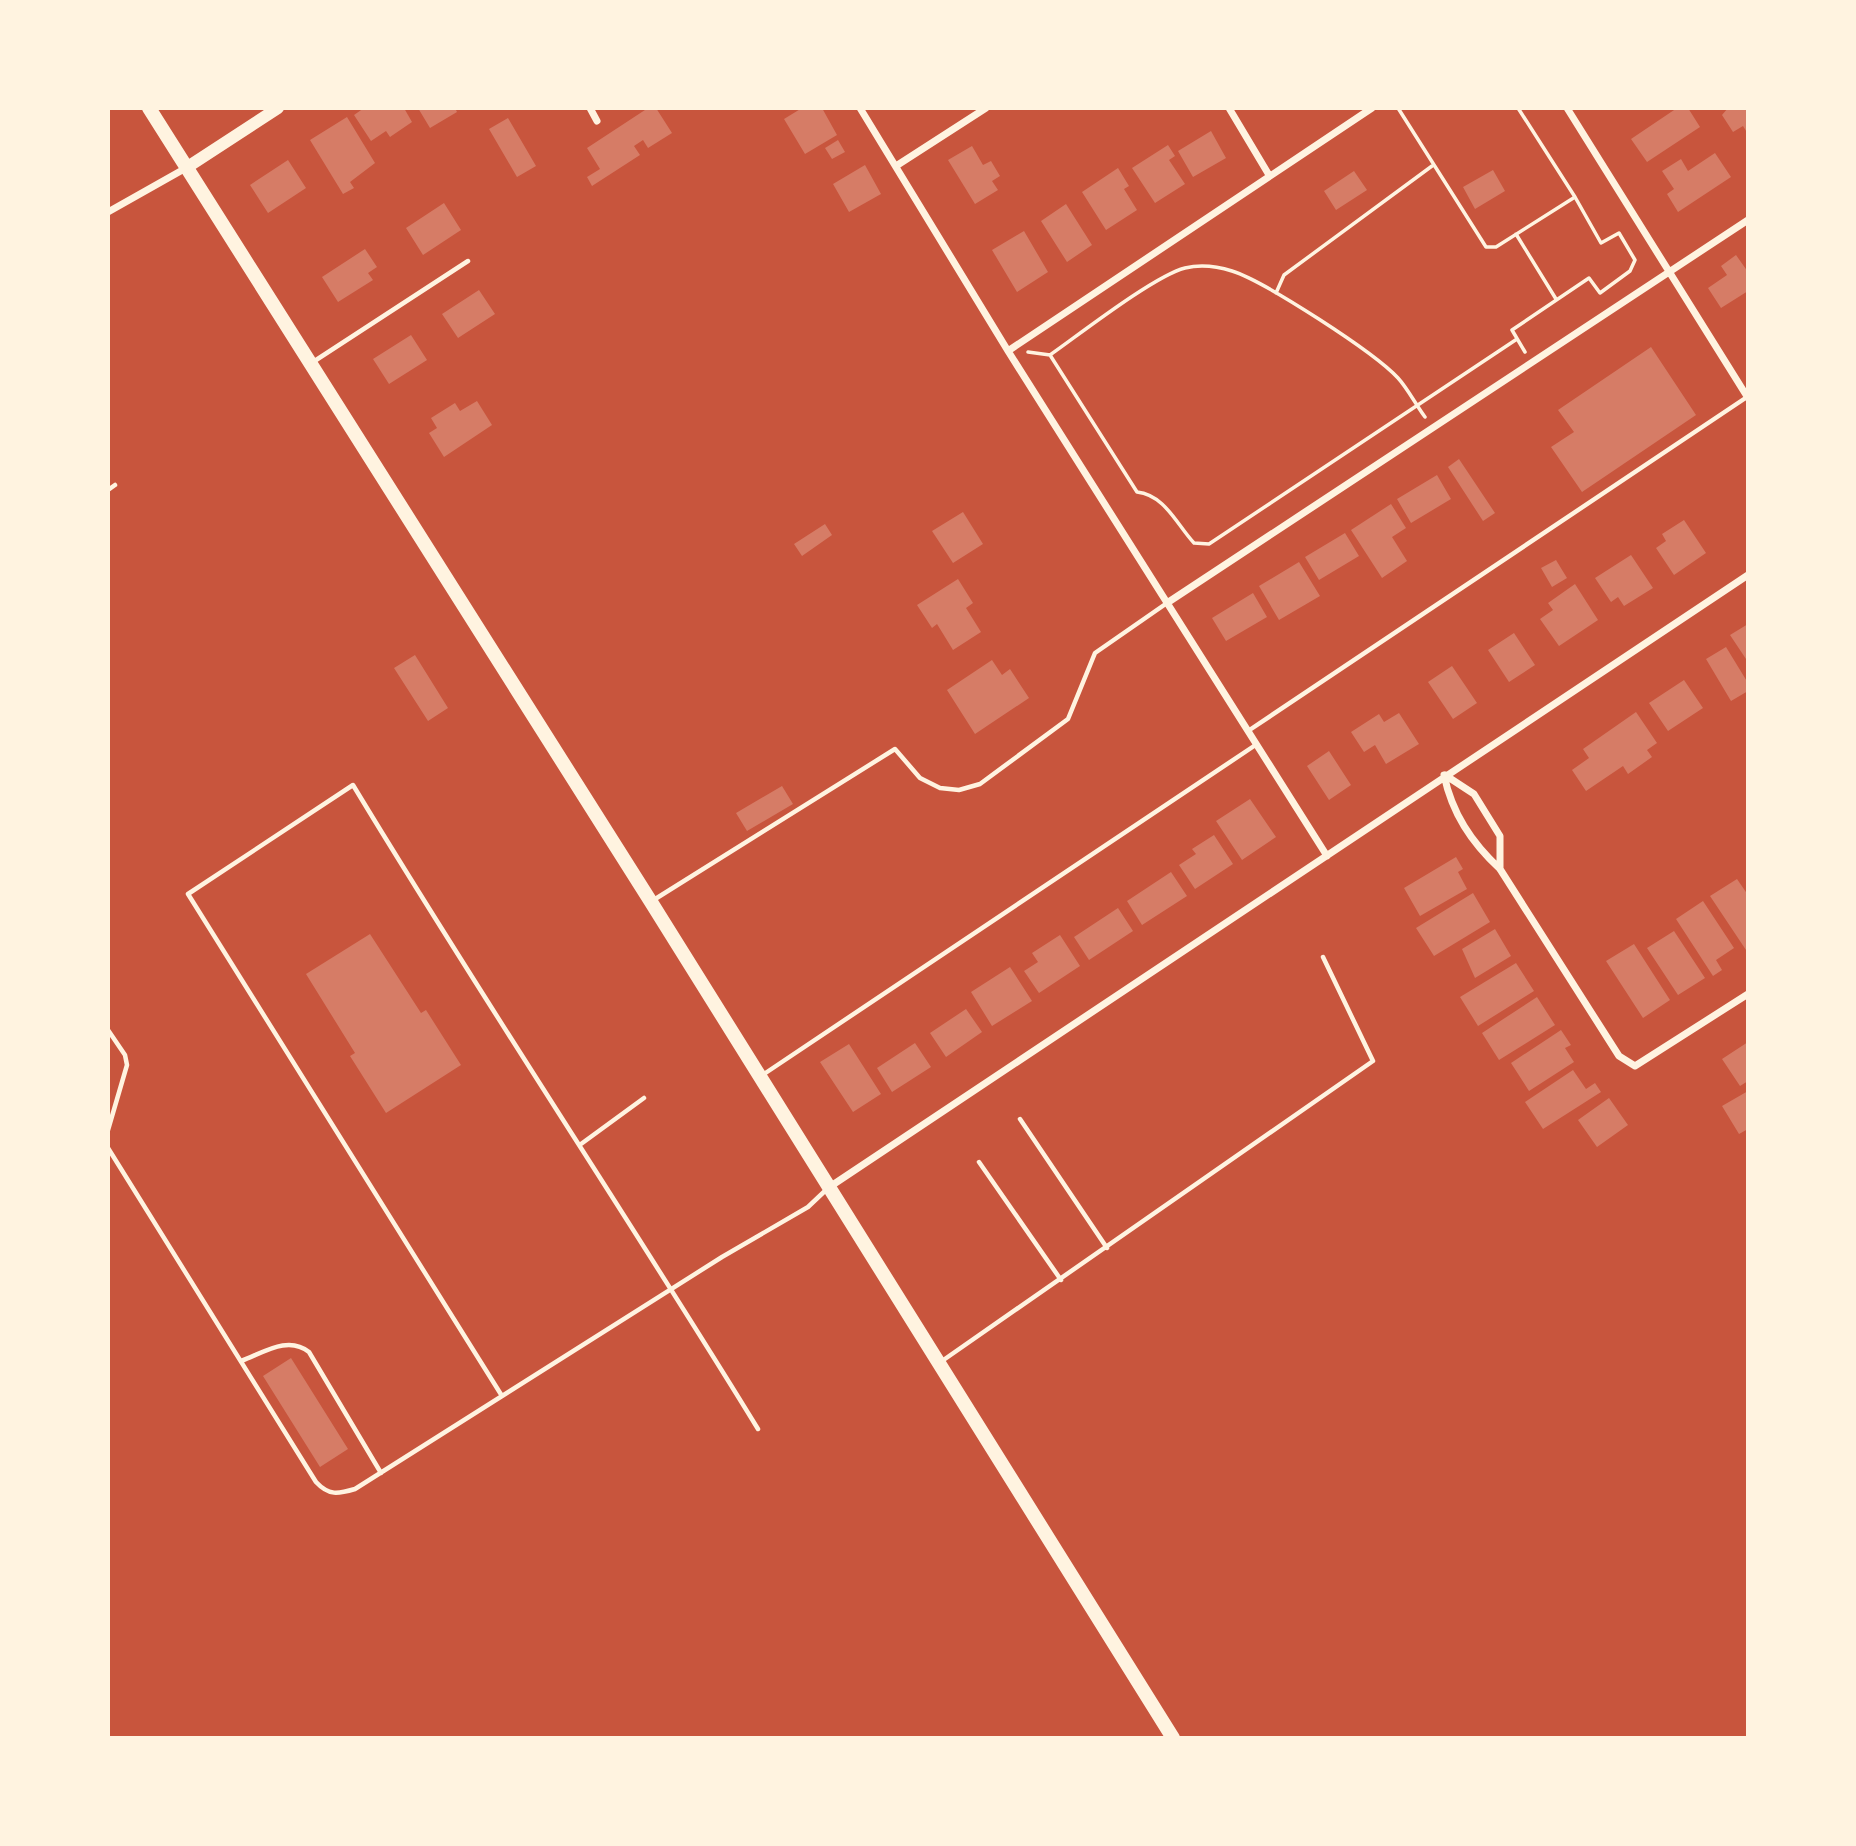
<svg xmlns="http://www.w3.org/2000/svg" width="1856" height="1846" font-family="'DejaVu Sans',sans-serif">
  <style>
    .building { fill: #d67c66 }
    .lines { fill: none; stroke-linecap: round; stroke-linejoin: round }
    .path { stroke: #fff3e0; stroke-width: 3.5 }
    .service { stroke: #fff3e0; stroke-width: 4.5 }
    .minor { stroke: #fff3e0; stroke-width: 7 }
    .tertiary { stroke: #fff3e0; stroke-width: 12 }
    .secondary { stroke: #fff3e0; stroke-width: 14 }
  </style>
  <rect width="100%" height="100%" fill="#c8553d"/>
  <path class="building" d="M364,108H404L412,122L390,137L386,131L371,141L354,115Z
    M418,108H455L457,112L430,128Z
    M648,108H656L672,133L648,148L643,140L634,146L640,155L592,186L587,177L600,169L587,148Z
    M802,108H822L837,135L805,154L784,119Z
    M1677,108H1688L1700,127L1647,162L1631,139Z
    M1728,108H1748V134L1743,126L1733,132L1722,115Z
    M347,117L375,163L350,182L354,188L343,194L310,140Z
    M508,118L536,166L517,177L489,129Z
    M1211,131L1226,158L1193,177L1178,151Z
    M838,140L845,152L832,159L825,148Z
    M1168,145L1175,156L1169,160L1185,184L1155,203L1132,168Z
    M972,146L983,165L991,161L1000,176L992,181L998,190L975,204L948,160Z
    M1715,153L1731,177L1678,212L1667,194L1674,189L1662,171L1681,159L1688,171Z
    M288,160L306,188L268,213L250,185Z
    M865,165L881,194L849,212L833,184Z
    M1118,168L1129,186L1124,189L1137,210L1106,230L1082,192Z
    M1493,170L1505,191L1475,209L1463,187Z
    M1354,171L1367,190L1336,210L1324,191Z
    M444,203L461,230L423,255L406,228Z
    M1066,204L1092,245L1067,262L1041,221Z
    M1024,231L1048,272L1017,292L992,250Z
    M365,249L377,267L368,273L373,280L338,302L322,277Z
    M1736,255L1748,272V291L1721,308L1708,288L1727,275L1721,266Z
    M479,290L495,314L458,338L442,314Z
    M411,335L427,360L389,384L373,359Z
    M1651,347L1696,415L1582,492L1551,447L1574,432L1558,410Z
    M477,401L492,425L444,457L429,433L437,428L431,418L455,403L460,411Z
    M1459,459L1495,513L1483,521L1448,467Z
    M1437,475L1451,499L1411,523L1397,499Z
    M1391,504L1406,528L1392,537L1407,561L1382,578L1351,530Z
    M963,512L983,544L953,563L932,531Z
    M1684,520L1706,553L1674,575L1656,548L1666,541L1662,534Z
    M825,524L832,535L802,556L794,544Z
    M1345,533L1359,556L1319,580L1305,557Z
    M1631,555L1653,588L1624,606L1618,597L1611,602L1595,578Z
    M1556,560L1567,578L1552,587L1541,568Z
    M1299,562L1320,596L1279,620L1259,586Z
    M958,579L973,603L966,608L981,632L953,650L937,624L932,628L917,605Z
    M1575,584L1598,620L1559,646L1540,619L1553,610L1548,603Z
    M1253,593L1267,617L1226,641L1212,618Z
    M1748,624V662L1730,635Z
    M1514,633L1535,665L1509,682L1488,650Z
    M1726,647L1748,683V691L1731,701L1706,659Z
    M415,655L448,708L428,721L394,668Z
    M992,660L1002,675L1010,669L1029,698L975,734L947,690Z
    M1452,666L1477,703L1453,719L1428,682Z
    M1684,680L1703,708L1668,731L1649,703Z
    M1636,712L1657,743L1647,750L1652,757L1628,774L1623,766L1586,791L1572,770L1589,758L1583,749Z
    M1399,713L1419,744L1386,764L1375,745L1364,752L1351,732L1379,714L1384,722Z
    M1329,751L1351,785L1329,800L1307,766Z
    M782,786L793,804L747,831L736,813Z
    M1250,799L1276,837L1242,860L1216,821Z
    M1214,835L1233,864L1195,889L1179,865L1196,854L1192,849Z
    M1456,857L1463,869L1458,872L1467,889L1420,916L1404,888Z
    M1171,872L1187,896L1142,925L1127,901Z
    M1737,879L1748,895V953L1710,896Z
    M1473,893L1490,922L1434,956L1416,928Z
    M1703,901L1734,948L1716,960L1722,970L1713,976L1676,919Z
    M1118,908L1133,931L1089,960L1074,937Z
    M1495,929L1511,956L1475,978L1462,949Z
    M1674,931L1705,978L1678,995L1647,948Z
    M370,934L421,1013L426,1010L461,1065L386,1113L350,1056L355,1053L306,974Z
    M1060,935L1080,966L1039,993L1024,971L1038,962L1032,953Z
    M1634,944L1670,1000L1643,1018L1606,961Z
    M1516,963L1534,991L1478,1026L1460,997Z
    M1010,967L1032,1001L992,1026L971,992Z
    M1537,997L1555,1025L1499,1060L1482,1033Z
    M966,1009L982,1032L946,1057L930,1033Z
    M1561,1030L1571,1045L1565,1048L1574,1062L1529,1091L1511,1063Z
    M1748,1042V1081L1740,1086L1722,1059Z
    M915,1043L931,1067L892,1092L877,1068Z
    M849,1044L881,1094L853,1112L820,1062Z
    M1573,1070L1586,1089L1595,1083L1601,1092L1543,1129L1525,1102Z
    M1748,1091V1129L1739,1134L1722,1106Z
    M1609,1098L1628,1125L1597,1147L1578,1120Z
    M291,1358L348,1449L320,1467L263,1376Z"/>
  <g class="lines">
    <path class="path" d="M1398,108L1486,247H1496L1575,197L1518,108
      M1516,234L1556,299
      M1276,293L1284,275L1432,166
      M1028,352L1050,355L1137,492C1165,495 1177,525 1194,543L1209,544L1517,339
      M1525,352L1512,330L1589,278L1600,293L1630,271L1635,260L1619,233L1601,243L1575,197
      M1050,355C1080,334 1154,276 1185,268C1202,264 1216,266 1232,271C1264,281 1374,352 1398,378C1408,389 1416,405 1425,417"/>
    <path class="service" d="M313,362L468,261
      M108,490L115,485
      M1248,731L1747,397
      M652,901L895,749L920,778L940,788L959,790L980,784L1068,719L1095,653L1167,603
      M108,1030L125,1055L127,1065L108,1130
      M764,1074L1257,744
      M1020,1119L1107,1248
      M581,1144L644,1098
      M108,1148L316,1482C329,1496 338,1494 355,1489L722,1257L808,1207L827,1189
      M979,1162L1061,1280
      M241,1361C263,1353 288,1335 309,1352L381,1473
      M942,1361L1373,1061L1323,957
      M502,1396L188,894L353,785C484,1002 625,1212 758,1429"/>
    <path class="minor" d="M590,108L597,121
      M860,108L1008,351L1327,856
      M1229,108L1269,175
      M1567,108L1748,398
      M896,166L986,108
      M108,212L186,168
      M1008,351L1372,108
      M1167,603L1748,220
      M1444,775C1452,813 1471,842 1500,869L1619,1056L1635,1066L1748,994
      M1445,775L1474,794L1500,836V869
      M828,1188L1748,575"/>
    <path class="tertiary" d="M186,168L278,108"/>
    <path class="secondary" d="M149,108L651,902L1173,1738"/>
  </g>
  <rect width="1856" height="1846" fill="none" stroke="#fff3e0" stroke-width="220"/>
</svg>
